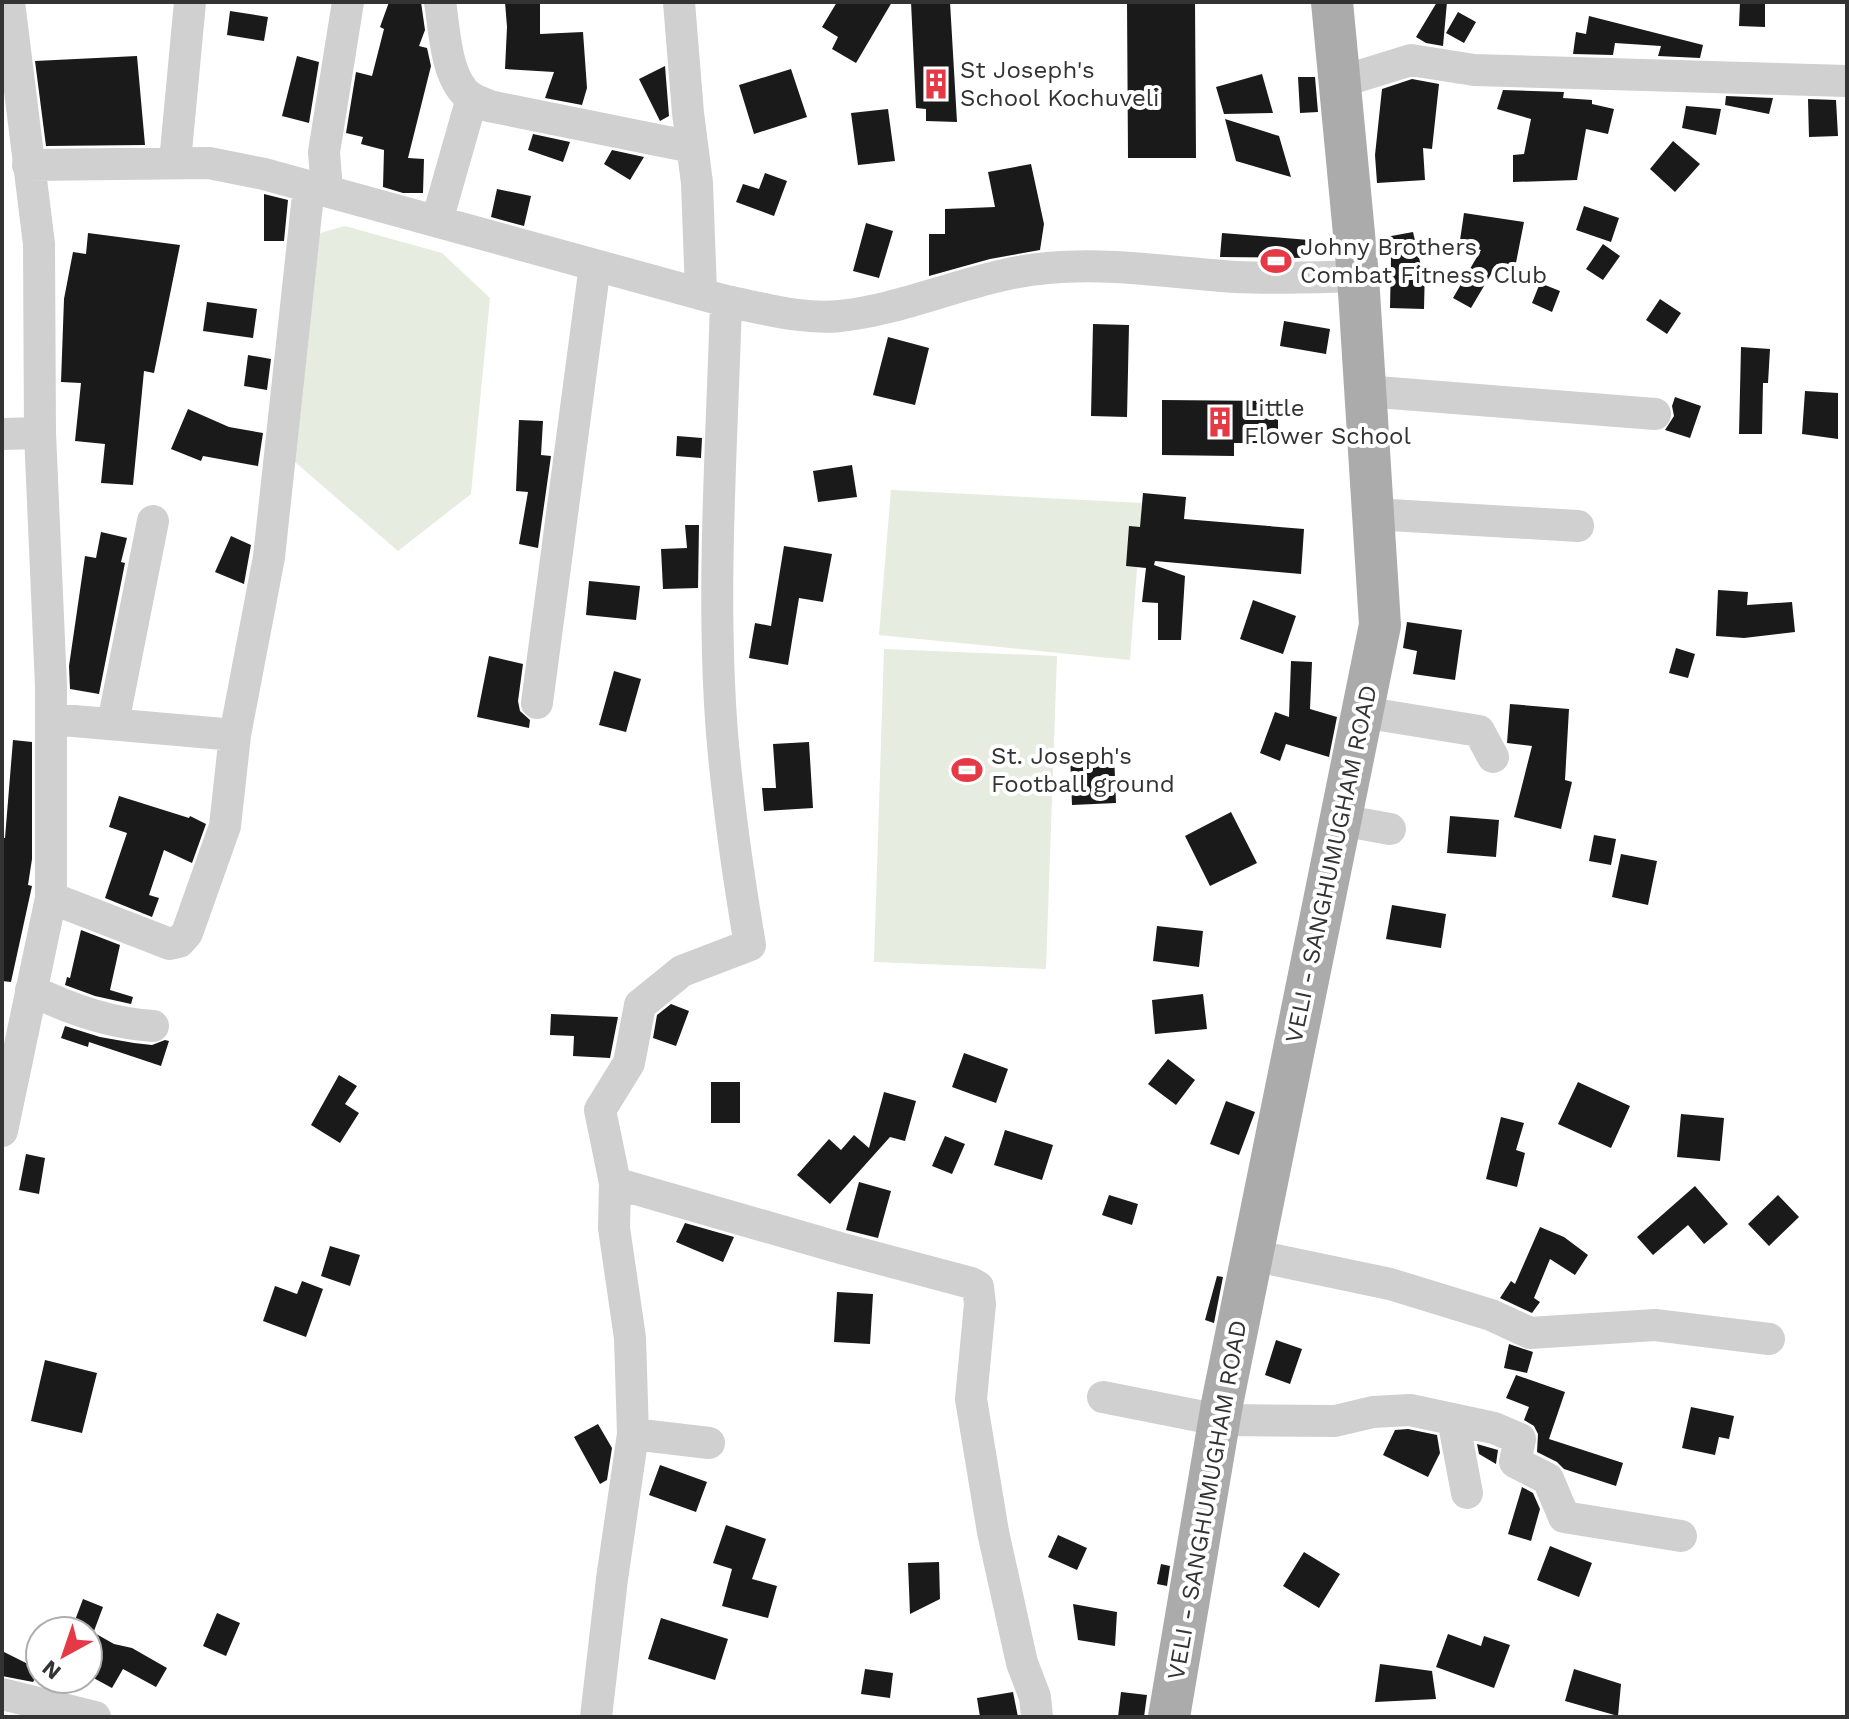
<svg xmlns="http://www.w3.org/2000/svg" width="1849" height="1719" font-family="'Work Sans',sans-serif">
  <style>
    .green { fill: #e6ecdf }
    .building { fill: #1a1a1a }
    .lines { fill: none; stroke-linecap: round; stroke-linejoin: round }
    .minor { stroke: #d0d0d0; stroke-width: 32 }
    .major { stroke: #ababab; stroke-width: 42 }
    .labels { text-anchor: middle; stroke-width: 8; stroke-linejoin: round; paint-order: stroke }
    .poi-label { font-size: 24px; fill: #333; stroke: #fff; text-anchor: start }
    .street-label { font-size: 24px; fill: #333; stroke: #fff }
  </style>
  <rect width="100%" height="100%" fill="#fff"/>
  <path class="green" d="M345,226L442,253L490,298L471,494L398,551L266,437L299,239Z
    M891,490L1142,503L1130,660L879,635Z
    M884,649L1057,656L1046,969L874,962Z"/>
  <path class="building" d="M389,2H421L425,30L419,46L427,48L431,66L408,158L424,159L423,193H403L383,187L384,150L361,144L363,137L346,133L356,72L372,76L384,29L380,27Z
    M505,2H540V34L583,32L587,88L582,105L545,98L554,72L505,69L507,27Z
    M837,2H892L856,63L832,49L838,37L822,27Z
    M911,2H950L957,122L926,121V109L916,108Z
    M1127,2H1195L1196,158H1128Z
    M1437,2H1447L1443,46L1426,43L1416,37Z
    M1740,2H1765V27L1739,26Z
    M230,11L268,17L264,41L227,35Z
    M1458,12L1476,22L1464,43L1446,33Z
    M1589,16L1703,45L1700,58L1658,56L1661,46L1615,43L1613,55L1573,54L1576,32L1586,34Z
    M137,56L145,145L46,146L35,61Z
    M297,56L319,62L309,123L282,116Z
    M665,66L669,116L660,121L639,79Z
    M791,69L807,117L754,134L739,85Z
    M1262,74L1273,113L1224,114L1216,87Z
    M1298,77H1315L1318,112L1300,113Z
    M1412,79L1439,84L1432,149L1423,148L1425,180L1377,183L1375,155L1382,89Z
    M1503,90L1564,92L1563,98L1592,100V104L1614,109L1608,134L1586,129L1577,180L1513,182V155L1524,154L1531,119L1497,109Z
    M1726,96L1773,98L1769,114L1725,105Z
    M1808,99L1836,100L1838,136L1809,137Z
    M1686,106L1721,109L1716,135L1682,128Z
    M888,109L895,161L858,165L851,113Z
    M1225,119L1279,136L1291,177L1236,161Z
    M533,134L570,142L563,162L528,150Z
    M1673,141L1700,164L1675,192L1650,169Z
    M612,150L644,157L630,180L604,164Z
    M1031,164L1044,224L1040,250L990,259L929,276V234H945V209L995,207L988,172Z
    M765,173L787,181L774,216L736,202L743,184L759,189Z
    M497,189L531,196L524,226L491,217Z
    M264,194L288,200L284,241H264Z
    M1584,206L1619,218L1611,242L1576,230Z
    M1464,213L1524,222L1513,278L1497,264L1471,308L1453,298L1481,250L1459,247Z
    M866,223L893,231L879,278L853,271Z
    M1413,232L1421,266H1425L1424,309L1390,308L1391,259L1386,237Z
    M88,233L180,245L154,373L144,371L133,485L101,483L105,444L75,441L81,383L61,382L64,299L73,252L86,254Z
    M1222,233L1309,240L1308,258L1220,257Z
    M1603,244L1620,256L1603,280L1586,269Z
    M1540,283L1560,291L1552,312L1532,303Z
    M1660,299L1681,313L1667,334L1646,320Z
    M207,302L257,309L253,338L203,331Z
    M1284,321L1330,329L1326,354L1280,346Z
    M1093,324L1129,325L1127,417L1091,416Z
    M888,337L929,348L915,405L873,395Z
    M1741,347L1770,349L1768,383H1763L1762,434H1739Z
    M248,355L271,359L267,390L244,386Z
    M1805,391L1838,393V439L1802,434Z
    M1675,397L1701,406L1690,438L1665,430L1674,416L1672,406Z
    M1162,400L1278,401V443H1234V456L1162,455Z
    M188,409L229,427L263,433L258,466L203,456L201,461L171,449Z
    M519,420L543,421L541,455L551,456L538,548L519,544L528,492L516,491Z
    M677,436L702,438L701,458L676,456Z
    M852,465L857,497L818,502L813,471Z
    M1143,493L1186,497L1184,519L1304,529L1301,574L1155,561L1154,565L1185,576L1181,640H1158V603L1142,602L1146,568L1126,566L1129,526L1140,527Z
    M685,525H699L698,588L663,589L661,549L687,548Z
    M101,532L127,538L121,562L125,563L99,694L70,689L69,666L85,556L96,558Z
    M231,536L251,545L244,584L215,572Z
    M784,546L832,554L823,602L799,598L788,665L749,658L755,623L771,626Z
    M589,581L640,586L636,620L586,615Z
    M1718,590L1748,592L1747,605L1792,602L1795,632L1744,638L1716,636Z
    M1253,600L1296,616L1283,654L1240,639Z
    M1407,622L1462,630L1455,680L1413,674L1417,651L1403,648Z
    M1676,648L1695,654L1688,678L1669,673Z
    M489,656L523,664L518,701L520,711L530,720L529,728L477,717Z
    M1291,661L1312,662L1310,709L1337,717L1329,757L1286,744L1280,761L1260,753L1275,712L1289,717Z
    M614,671L641,679L626,732L599,725Z
    M1510,704L1569,709L1565,780L1572,782L1561,829L1514,817L1532,746L1507,743Z
    M13,740L32,742V859L28,885L32,886L11,982L2,981V838H5Z
    M809,742L813,808L764,811L762,788H776L773,744Z
    M1114,753L1116,803L1072,805L1070,755Z
    M119,796L189,818L190,816L206,824L192,863L164,850L149,895L159,898L152,917L105,898L127,833L109,827Z
    M1231,812L1257,863L1210,886L1185,836Z
    M1450,816L1499,820L1496,857L1447,853Z
    M1594,835L1616,839L1611,865L1589,861Z
    M1621,854L1657,861L1648,905L1612,897Z
    M1392,905L1446,914L1441,948L1386,939Z
    M1157,926L1203,931L1199,967L1153,961Z
    M81,930L120,945L110,990L133,997L131,1004L95,996L65,985L67,977L70,978Z
    M1203,994L1207,1029L1155,1034L1152,1000Z
    M671,1004L689,1011L676,1046L653,1038L657,1015Z
    M551,1014L618,1017L610,1058L573,1056L574,1036L550,1035Z
    M65,1026L100,1037L134,1043L152,1045L165,1040L169,1041L161,1066L89,1042L88,1047L61,1038Z
    M964,1053L1008,1069L996,1103L952,1087Z
    M1168,1059L1195,1080L1176,1105L1148,1084Z
    M339,1075L357,1086L345,1104L359,1113L340,1143L311,1125Z
    M711,1082H740V1123H711Z
    M1578,1082L1630,1106L1611,1148L1558,1124Z
    M884,1092L916,1101L905,1141L890,1137L830,1204L797,1175L829,1139L841,1150L854,1135L869,1148Z
    M1226,1101L1255,1112L1239,1155L1210,1144Z
    M1681,1114L1724,1118L1720,1161L1677,1157Z
    M1501,1117L1524,1123L1516,1150L1525,1153L1517,1187L1486,1179Z
    M1005,1130L1053,1145L1042,1180L994,1165Z
    M945,1136L965,1144L952,1174L932,1166Z
    M26,1154L45,1158L39,1194L19,1190Z
    M859,1182L891,1191L878,1238L846,1230Z
    M1695,1186L1728,1224L1704,1244L1688,1225L1653,1255L1637,1237Z
    M1109,1195L1138,1204L1132,1225L1102,1215Z
    M1778,1195L1799,1217L1769,1246L1748,1224Z
    M685,1223L734,1237L723,1262L676,1242Z
    M1540,1227L1564,1237L1588,1255L1575,1275L1550,1259L1534,1298L1540,1302L1532,1313L1500,1298L1511,1281L1515,1284Z
    M330,1246L360,1255L350,1286L321,1276Z
    M1217,1276L1223,1277L1214,1323L1205,1320Z
    M302,1281L323,1289L306,1337L263,1321L275,1286L297,1294Z
    M837,1292L873,1294L870,1344L834,1342Z
    M1276,1340L1302,1349L1290,1384L1265,1375Z
    M1509,1344L1533,1352L1527,1373L1504,1368Z
    M45,1360L97,1373L82,1433L31,1421Z
    M1516,1375L1565,1392L1549,1439L1623,1463L1616,1486L1564,1469L1557,1462L1537,1452L1538,1434L1534,1426L1524,1420L1529,1407L1506,1398Z
    M1691,1407L1734,1416L1729,1439L1719,1437L1715,1455L1682,1448Z
    M598,1424L612,1448L607,1480L600,1484L574,1437Z
    M1408,1429L1437,1435L1440,1453L1428,1477L1383,1455L1395,1430Z
    M1477,1444L1498,1450L1496,1464L1479,1454Z
    M660,1465L707,1482L696,1512L649,1495Z
    M1522,1487L1533,1493L1540,1509L1531,1541L1508,1534Z
    M726,1525L766,1539L752,1579L777,1586L768,1618L722,1606L732,1569L713,1563Z
    M1058,1535L1087,1548L1077,1570L1048,1557Z
    M1550,1546L1592,1563L1579,1597L1537,1580Z
    M1304,1552L1340,1574L1319,1608L1283,1586Z
    M939,1562L940,1599L910,1614L908,1563Z
    M1161,1564L1170,1566L1167,1586L1157,1584Z
    M83,1599L103,1607L94,1631H91L114,1644L132,1648L167,1668L156,1687L123,1669L112,1688L88,1675V1631H71Z
    M1073,1604L1117,1612L1115,1646L1078,1640Z
    M217,1613L240,1623L226,1656L203,1646Z
    M661,1618L728,1639L715,1680L648,1659Z
    M1448,1634L1481,1646L1484,1636L1510,1645L1494,1688L1436,1667Z
    M2,1651L40,1670L33,1682L2,1676Z
    M1380,1664L1432,1671L1436,1699L1375,1702Z
    M865,1669L893,1673L890,1698L861,1694Z
    M1574,1669L1621,1684L1618,1716L1565,1701Z
    M1013,1692L1018,1717H980L977,1698Z
    M1121,1692L1147,1695L1144,1717H1118Z"/>
  <g class="lines">
    <path class="minor" d="M440,2C445,31 445,79 471,98C476,101 484,103 489,106L692,147
      M679,2L688,113L697,183L701,292
      M1340,82L1411,60L1474,70L1847,81
      M175,162L190,2
      M28,165L209,163L264,174L726,301C762,308 803,320 840,316C909,309 976,274 1048,268C1109,262 1175,273 1236,277C1276,279 1318,277 1358,276
      M327,191L324,152L348,2
      M437,221L472,98
      M1365,391L1655,414
      M2,434L40,433
      M1373,514L1578,526
      M537,703L595,265
      M1362,712L1479,731L1493,757
      M51,719L235,735
      M113,723L153,521
      M1340,820L1390,829
      M51,898L170,944L179,942L187,933L225,826L235,735L269,557L309,186
      M31,990C69,1009 109,1023 153,1026
      M2,1131L51,898V686L40,433L39,244L9,2
      M615,1183L840,1248L971,1283L978,1287L980,1304L971,1399L993,1532L1022,1663L1035,1697L1037,1717
      M1252,1255L1390,1284L1491,1315L1530,1333L1655,1325L1769,1339
      M1103,1397L1219,1420L1335,1421L1373,1412L1410,1410L1494,1428L1520,1439L1515,1462L1548,1479L1564,1517L1681,1536
      M1453,1419L1467,1493
      M633,1434L709,1443
      M2,1694L95,1717
      M596,1717L612,1579L633,1434L630,1338L614,1228L615,1183L600,1110L629,1063L640,1005L682,971L750,945C738,875 728,804 722,733C711,592 722,443 726,301"/>
    <path class="major" d="M1169,1717L1222,1404L1380,625L1358,276L1332,2"/>
  </g>
  <defs>
    <g id="building-bare" transform="scale(2.4)"><path d="M-4-6H4V6H1V3H-1V6H-4ZM-2.5-4.3h1.7v1.8h-1.7ZM.8-4.3h1.7v1.8H.8ZM-2.5-1h1.7V.8h-1.7ZM.8-1h1.7V.8H.8Z" fill="#e63946" stroke="#fff" stroke-width="2.5" paint-order="stroke"/></g>
    <g id="stadium-bare" transform="scale(2.4)"><path d="M0-5a6.5 5 0 1 0 0 10a6.5 5 0 1 0 0-10ZM-3.5-1.8h7v3.6h-7Z" fill="#e63946" stroke="#fff" stroke-width="2.5" paint-order="stroke"/></g>
  </defs>
  <g fill-rule="evenodd">
    <use href="#building-bare" x="936" y="84"/>
    <use href="#stadium-bare" x="1276" y="261"/>
    <use href="#building-bare" x="1220" y="422"/>
    <use href="#stadium-bare" x="967" y="770"/>
  </g>
  <g class="labels">
    <g class="poi-label">
      <text x="960" y="78">St Joseph's<tspan x="960" dy="28">School Kochuveli</tspan></text>
      <text x="1300" y="255">Johny Brothers<tspan x="1300" dy="28">Combat Fitness Club</tspan></text>
      <text x="1244" y="416">Little<tspan x="1244" dy="28">Flower School</tspan></text>
      <text x="991" y="764">St. Joseph's<tspan x="991" dy="28">Football ground</tspan></text>
    </g>
    <g class="street-label">
      <text transform="translate(1331 864) rotate(-78)" y="8">VELI - SANGHUMUGHAM ROAD</text>
      <text transform="translate(1207 1500) rotate(-80)" y="8">VELI - SANGHUMUGHAM ROAD</text>
    </g>
  </g>
  <rect width="1849" height="1719" fill="none" stroke="#333333" stroke-width="8"/>
  <g transform="translate(64 1655) rotate(220)"><circle r="38" fill="#ffffff" stroke="#adadad" stroke-width="2"/>
  <path d="M0-6L14 30L0 20L-14 30Z" fill="#e63946"/>
  <text y="-12" font-size="22" font-weight="bold" text-anchor="middle" fill="#333333">N</text>
  </g>
</svg>
